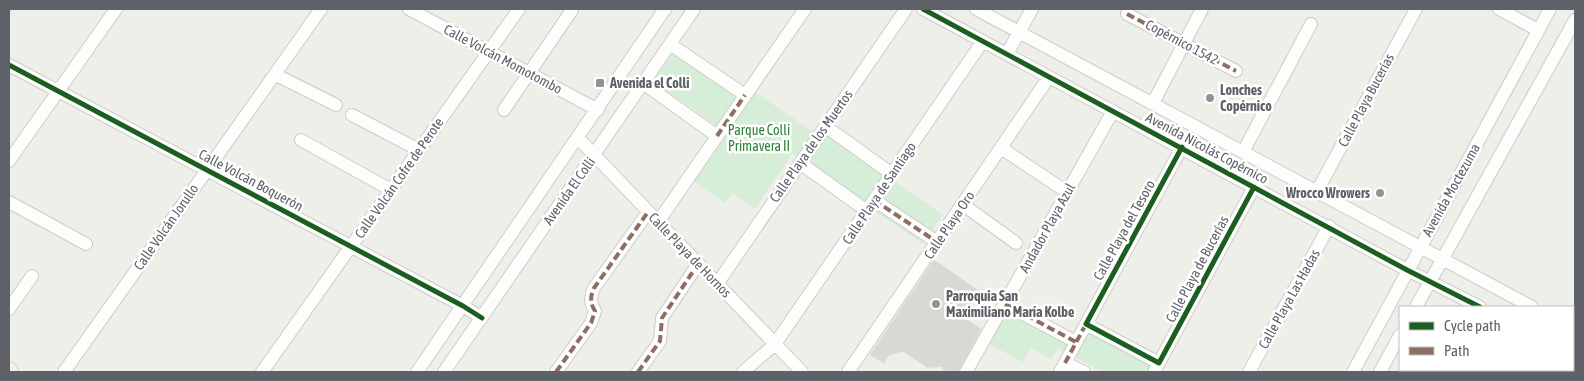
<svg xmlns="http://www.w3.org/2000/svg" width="1584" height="381" font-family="'Asap Condensed',sans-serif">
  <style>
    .green { fill: #d6edd7 }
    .building { fill: #d8d8d4; stroke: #deddd8 }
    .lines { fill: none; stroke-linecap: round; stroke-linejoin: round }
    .minor-casing { stroke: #cbccca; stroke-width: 14 }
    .major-casing { stroke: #d8d4b6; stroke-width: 18 }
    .minor { stroke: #fdfdfc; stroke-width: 12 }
    .major { stroke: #f4f3e9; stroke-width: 16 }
    .quiet { stroke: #8d6e63; stroke-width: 4; stroke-dasharray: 8 4; stroke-linecap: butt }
    .cycleway-casing { stroke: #fff; stroke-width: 8 }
    .cycleway { stroke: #1b5e20; stroke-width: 5 }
    .poi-dot { fill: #919396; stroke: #fff; stroke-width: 2 }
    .labels { text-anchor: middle; stroke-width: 5; stroke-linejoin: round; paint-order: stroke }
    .street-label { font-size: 14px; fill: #5e6168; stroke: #fff }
    .poi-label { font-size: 14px; font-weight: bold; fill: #5e6168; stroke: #fff; text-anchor: start }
    .park-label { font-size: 14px; fill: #2c813a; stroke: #fff }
  </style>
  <rect width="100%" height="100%" fill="#efefea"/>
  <path class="green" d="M673,52L744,101L752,90L822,138L826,133L943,215L923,244L792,154L755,209L732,193L725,203L690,179L723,130L653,81Z
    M1011,299L1084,340L1091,329L1164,369L1162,372H1102L1058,348L1051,359L1031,348L1023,362L987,343Z"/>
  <path class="building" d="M934,260L979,291L963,317L981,329L958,372H944L942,366L928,368L903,351L889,355L884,363L870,355Z"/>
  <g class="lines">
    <g class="minor-casing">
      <path id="minor" d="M409,9L598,110
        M923,9L1407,270L1480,307
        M976,9L1532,307
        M1499,9L1538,30
        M1127,14L1236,71
        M670,44L745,95
        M1007,54L1032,9
        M9,65L463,306L482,318
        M276,75L336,105
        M643,83L717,136
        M1153,103L1202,9
        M504,110L572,10
        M352,115L419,150
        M825,126L892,174
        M578,138L802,372
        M301,140L391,190
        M1001,148L1067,192
        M1243,152L1311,24
        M9,161L116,9
        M800,163L867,211
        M1317,191L1416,9
        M874,200L937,242
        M9,202L86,244
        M962,204L1016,243
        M658,222L805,9
        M717,284L906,9
        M1005,304L1076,342
        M1416,307L1575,20
        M9,309L32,276
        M1086,324L1159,363
        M1573,329L1575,330
        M1573,356L1575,358
        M1065,363L1084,372
        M1427,370L1430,372
        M64,372L321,9
        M262,372L519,9
        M417,372L665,9
        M444,372L694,9
        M556,372L591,323L595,311C590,303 590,297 594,288L648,212
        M638,372L660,341L662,318L698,264
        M743,372L775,344L983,41
        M848,372L1049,77
        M966,372L1113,111
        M1060,372L1182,147
        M1154,372L1254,187
        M1249,372L1329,226
        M1353,372L1550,9
        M1380,372L1400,335"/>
    </g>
    <g class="major-casing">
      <path id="major" d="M9,370L10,372"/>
    </g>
    <use href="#minor" class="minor"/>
    <use href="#major" class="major"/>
    <path class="quiet" d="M1127,14L1236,71
      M717,136L745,95
      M800,163L825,126
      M874,200L937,242
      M867,211L892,174
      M1005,304L1076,342
      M1065,363L1086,324
      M556,372L591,323L595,311C590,303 590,297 594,288L648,212
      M638,372L660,341L662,318L698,264"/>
    <g class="cycleway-casing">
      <path id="cycleway" d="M923,9L1407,270L1480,307
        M9,65L463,306L482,318
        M1182,147L1086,324L1159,363L1254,187"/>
    </g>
    <use href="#cycleway" class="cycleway"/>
  </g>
  <g class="poi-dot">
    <rect x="595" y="78" width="10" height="10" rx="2.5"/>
    <circle cx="1210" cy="98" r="5"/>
    <circle cx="1380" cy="193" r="5"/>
    <circle cx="936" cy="304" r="5"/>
  </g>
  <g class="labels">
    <g class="street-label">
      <text transform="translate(1182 42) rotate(28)" y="5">Copérnico 1542</text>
      <text transform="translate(503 59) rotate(28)" y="5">Calle Volcán Momotombo</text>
      <text transform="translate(1366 100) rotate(-62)" y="5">Calle Playa Bucerías</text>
      <text transform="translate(811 146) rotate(-55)" y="5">Calle Playa de los Muertos</text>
      <text transform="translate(1207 148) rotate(28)" y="5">Avenida Nicolás Copérnico</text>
      <text transform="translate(399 178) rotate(-55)" y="5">Calle Volcán Cofre de Perote</text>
      <text transform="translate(251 180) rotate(28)" y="5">Calle Volcán Boquerón</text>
      <text transform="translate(1451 190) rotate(-61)" y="5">Avenida Moctezuma</text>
      <text transform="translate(569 191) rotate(-55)" y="5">Avenida El Colli</text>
      <text transform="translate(879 193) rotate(-56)" y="5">Calle Playa de Santiago</text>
      <text transform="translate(949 225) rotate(-56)" y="5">Calle Playa Oro</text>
      <text transform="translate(166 227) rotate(-55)" y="5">Calle Volcán Jorullo</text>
      <text transform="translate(1047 228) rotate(-61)" y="5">Andador Playa Azul</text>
      <text transform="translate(1124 230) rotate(-61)" y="5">Calle Playa del Tesoro</text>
      <text transform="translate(690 255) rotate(46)" y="5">Calle Playa de Hornos</text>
      <text transform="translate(1197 269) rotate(-62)" y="5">Calle Playa de Bucerías</text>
      <text transform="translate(1289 299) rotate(-61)" y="5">Calle Playa Las Hadas</text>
    </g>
    <g class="poi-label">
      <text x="610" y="88">Avenida el Colli</text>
      <text x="1220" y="95">Lonches<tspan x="1220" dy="16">Copérnico</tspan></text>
      <text x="1370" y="198" text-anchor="end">Wrocco Wrowers</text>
      <text x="946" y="301">Parroquia San<tspan x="946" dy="16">Maximiliano María Kolbe</tspan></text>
    </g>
    <g class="park-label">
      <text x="759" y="135">Parque Colli<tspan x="759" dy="16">Primavera II</tspan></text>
    </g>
  </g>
  <rect width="1584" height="381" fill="none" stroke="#5e6168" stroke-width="20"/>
  <rect x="1399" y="306" width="175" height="65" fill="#ffffff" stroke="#bfc0c3"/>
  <rect x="1409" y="322" width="25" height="8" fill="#1b5e20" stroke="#bfc0c3"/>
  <text x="1444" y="331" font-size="15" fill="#5e6168">Cycle path</text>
  <rect x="1409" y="347" width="25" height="8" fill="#8d6e63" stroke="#bfc0c3"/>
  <text x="1444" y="356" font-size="15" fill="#5e6168">Path</text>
</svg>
